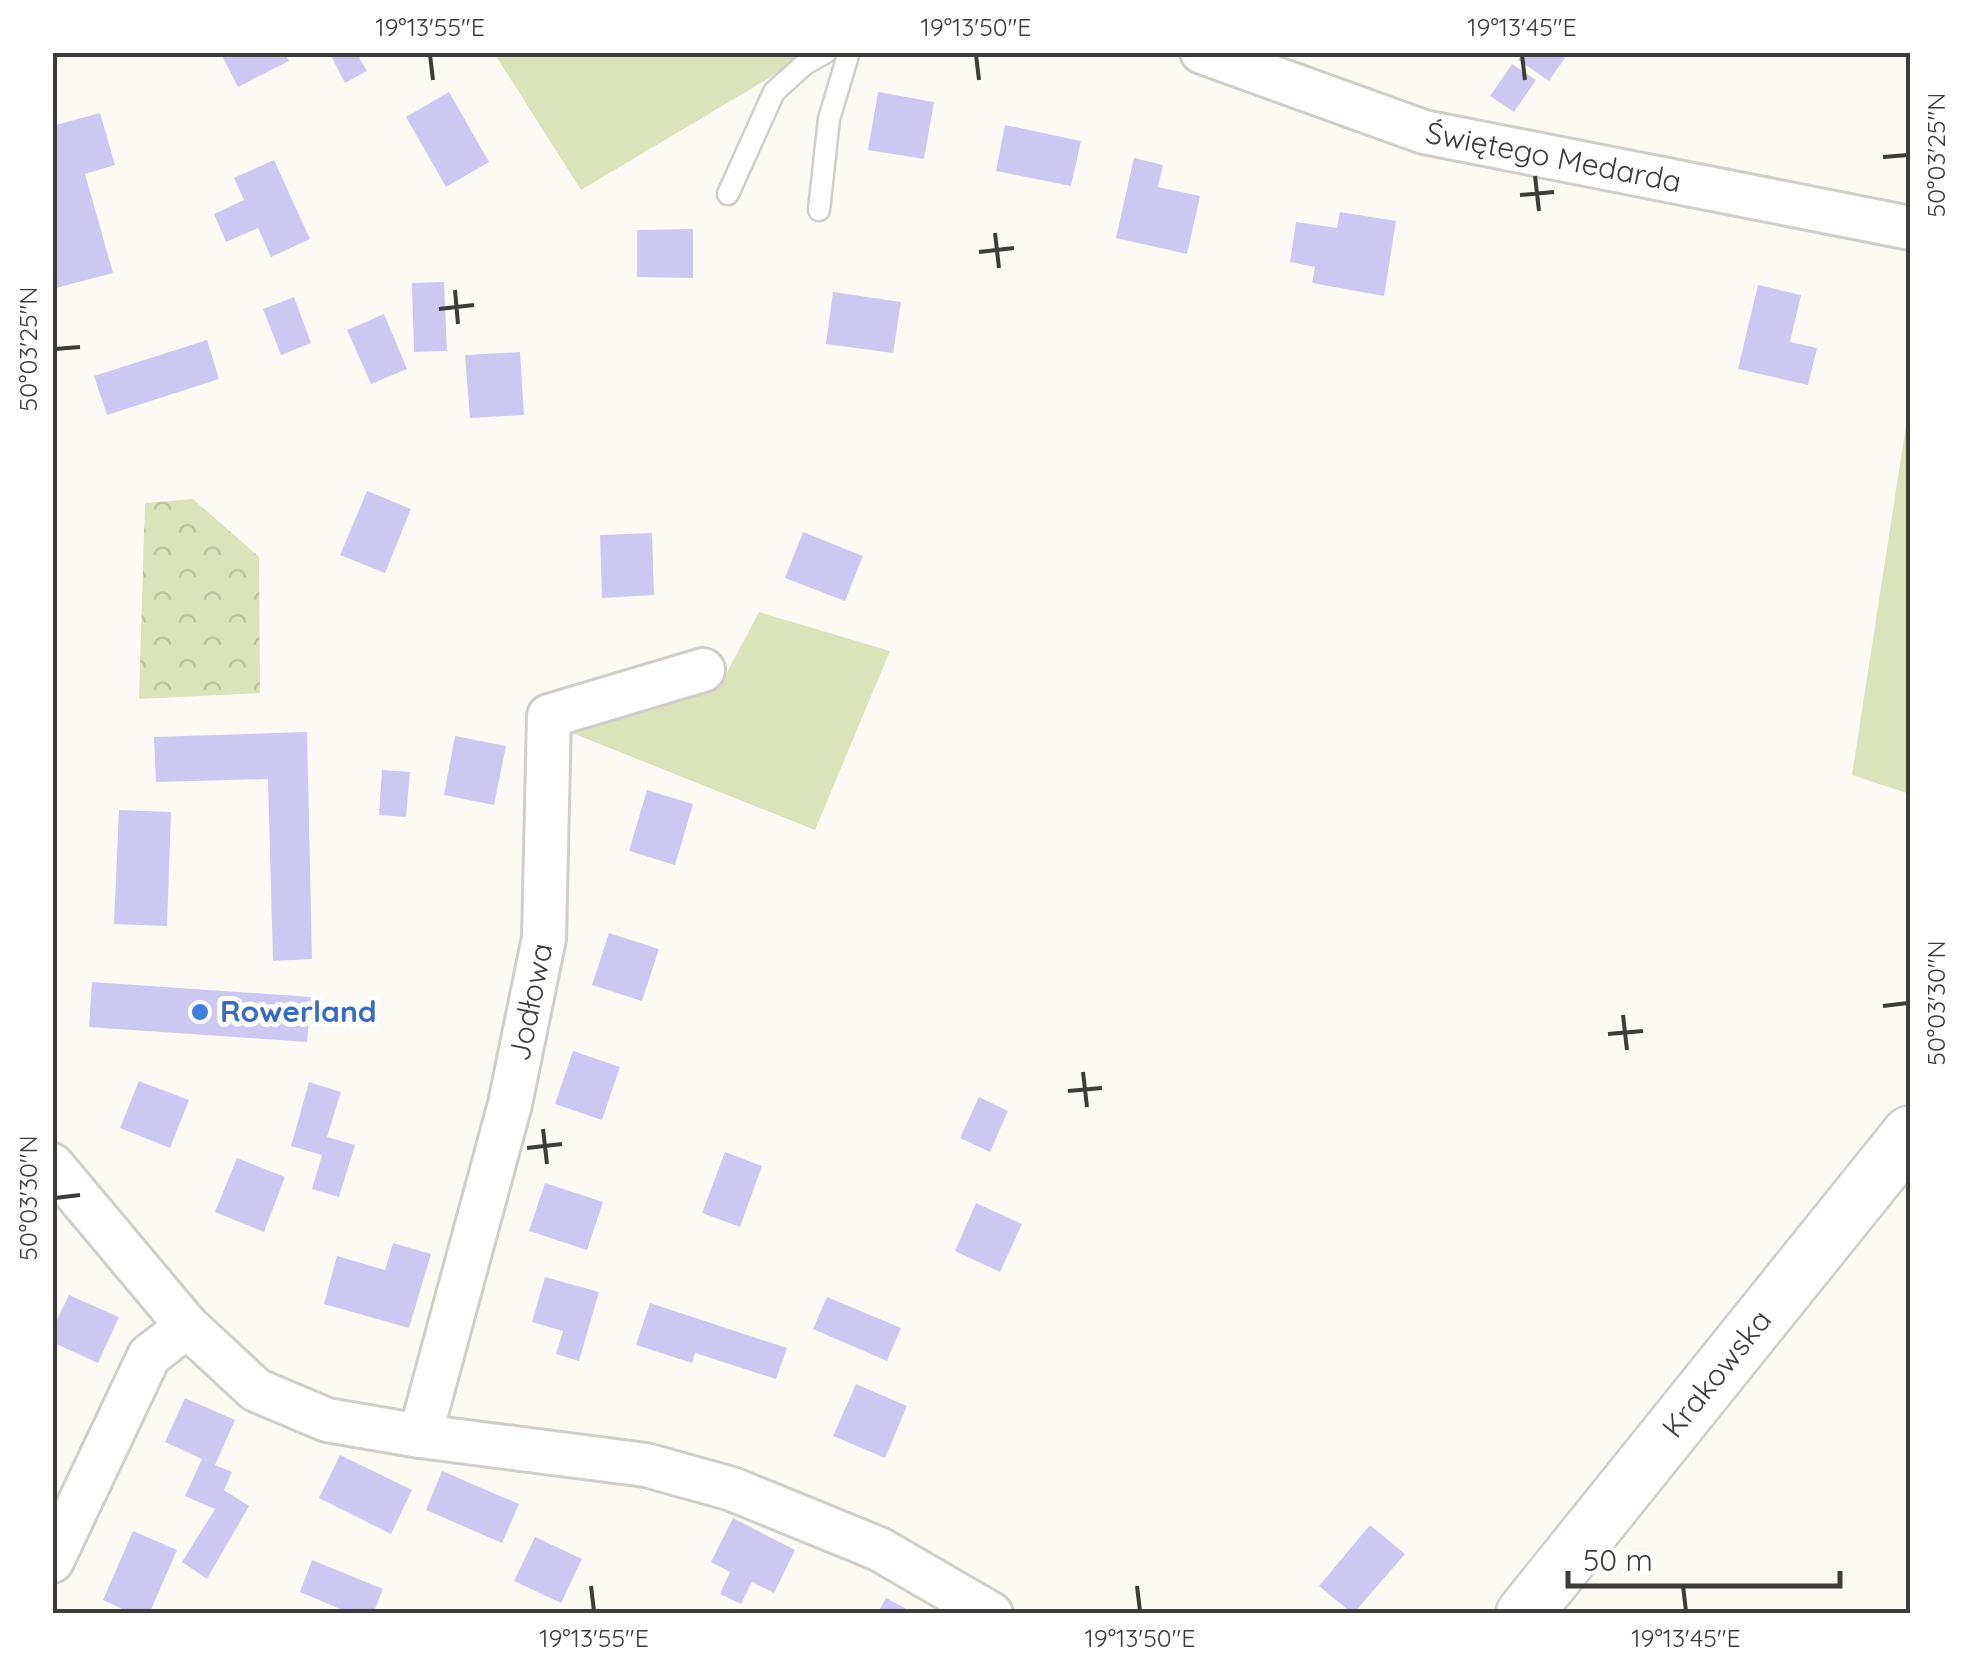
<svg xmlns="http://www.w3.org/2000/svg" width="1963" height="1666" font-family="Quicksand,sans-serif">
  <style>
    .grass { fill: #dae3ba }
    .park { fill: url(#park-crowns) }
    .building { fill: #cdc8f1 }
    .lines { fill: none; stroke-linecap: round; stroke-linejoin: round }
    .lane-casing { stroke: #d1ceca; stroke-width: 25 }
    .street-casing { stroke: #d1ceca; stroke-width: 48 }
    .secondary-casing { stroke: #d1ceca; stroke-width: 60 }
    .lane { stroke: #fff; stroke-width: 20 }
    .street { stroke: #fff; stroke-width: 42 }
    .secondary { stroke: #fff; stroke-width: 55 }
    .ticks { fill: none; stroke: #3d3c3a; stroke-width: 4 }
    .shop-dot { fill: #3f7fe0; stroke: #fff; stroke-width: 4 }
    .labels { text-anchor: middle; stroke-width: 10; stroke-linejoin: round; paint-order: stroke }
    .street-label { font-size: 30px; fill: #3d3c3a; stroke: #fff }
    .shop-label { font-size: 30px; font-weight: bold; fill: #366cbe; stroke: #fff; text-anchor: start }
    .neatline { fill: none; stroke: #3d3c3a; stroke-width: 4 }
    .ticks-label { font-size: 25px; text-anchor: middle; fill: #3d3c3a }
  </style>
  <defs>
    <pattern id="park-crowns" width="20" height="18" patternUnits="userSpaceOnUse" patternTransform="scale(2.5)"><rect width="20" height="18" fill="#dae3ba"/><path d="M2 6a3 3 0 1 1 6 0M12 15a3 3 0 1 1 6 0" fill="none" stroke="#bcc4a1"/></pattern>
  </defs>
  <rect width="100%" height="100%" fill="#fcfaf5"/>
  <path class="grass" d="M494,53H811L581,190Z
    M1907,419L1910,421V794L1852,775Z
    M759,612L890,651L815,830L567,731L723,680Z"/>
  <path class="park" d="M193,499L259,557L260,693L139,699L145,503Z"/>
  <path class="building" d="M220,52H284L289,61L238,87Z
    M329,52H356L367,71L345,83Z
    M1523,52H1569L1549,81L1518,60Z
    M1512,64L1536,80L1514,112L1490,96Z
    M449,92L489,162L446,187L406,117Z
    M878,92L934,102L924,159L868,150Z
    M100,113L115,165L85,174L113,273L52,289V126Z
    M1005,125L1081,141L1071,186L996,171Z
    M1134,158L1163,165L1158,187L1200,196L1187,254L1116,238Z
    M274,160L310,239L271,257L258,228L226,242L214,214L244,200L234,178Z
    M1340,212L1396,221L1384,296L1312,283L1315,267L1290,262L1296,222L1337,228Z
    M693,229V278L637,277V230Z
    M444,282L447,351L414,352L412,283Z
    M1758,285L1801,295L1790,342L1817,348L1808,385L1738,369Z
    M833,292L901,302L893,353L826,344Z
    M294,297L311,343L281,355L263,309Z
    M384,314L407,369L371,384L347,330Z
    M207,340L219,379L107,415L94,376Z
    M520,352L524,415L470,418L465,355Z
    M367,491L411,509L385,573L340,555Z
    M803,532L863,556L845,601L785,578Z
    M652,533L654,595L602,598L600,535Z
    M307,732L312,959L273,961L268,779L156,782L154,737Z
    M455,736L506,746L494,805L444,795Z
    M382,770L410,772L406,817L379,815Z
    M647,790L693,804L675,865L629,851Z
    M119,810L171,812L167,926L114,924Z
    M609,933L659,949L642,1001L592,985Z
    M92,982L311,997L307,1042L89,1027Z
    M573,1051L620,1067L602,1120L555,1104Z
    M139,1081L189,1100L170,1148L120,1128Z
    M309,1082L341,1092L327,1137L355,1145L339,1197L312,1189L322,1155L291,1146Z
    M979,1097L1008,1111L990,1152L960,1138Z
    M725,1152L762,1166L740,1227L702,1213Z
    M237,1158L285,1177L264,1232L215,1212Z
    M545,1183L603,1202L587,1250L529,1231Z
    M976,1203L1022,1224L1000,1272L955,1251Z
    M393,1243L431,1254L409,1328L324,1304L337,1256L385,1270Z
    M545,1277L599,1292L579,1361L556,1354L563,1331L532,1322Z
    M69,1295L119,1317L98,1363L52,1342V1330Z
    M827,1297L901,1328L887,1361L813,1329Z
    M650,1303L787,1348L776,1379L695,1353L692,1363L636,1345Z
    M856,1384L907,1406L885,1458L833,1436Z
    M185,1398L235,1420L215,1465L232,1472L224,1490L249,1506L207,1579L182,1562L215,1509L185,1496L202,1459L165,1442Z
    M340,1455L412,1490L391,1534L319,1498Z
    M442,1471L519,1504L502,1543L426,1510Z
    M733,1518L795,1550L774,1593L752,1582L741,1604L720,1594L730,1572L711,1562Z
    M1370,1525L1405,1554L1353,1614L1319,1586Z
    M133,1531L177,1550L149,1614H133L103,1600Z
    M535,1537L582,1559L561,1603L514,1581Z
    M312,1560L383,1589L373,1614H352L300,1592Z
    M886,1598L916,1614H877Z"/>
  <g class="lines">
    <g class="lane-casing">
      <path id="lane" d="M728,194L774,92L805,64L826,52
        M819,210L829,119L849,52"/>
    </g>
    <g class="street-casing">
      <g id="street">
        <path id="s1" d="M1202,52L1424,132L1910,228"/>
        <path d="M52,1165L187,1326L256,1390L327,1420L420,1436L646,1465L732,1489L879,1549L991,1614"/>
        <path id="s2" d="M420,1436L510,1104L544,938L549,716L703,670"/>
        <path d="M52,1561L149,1356L187,1326"/>
      </g>
    </g>
    <g class="secondary-casing">
      <g id="secondary">
        <path id="s3" d="M1524,1614L1910,1134"/>
      </g>
    </g>
    <use href="#lane" class="lane"/>
    <use href="#street" class="street"/>
    <use href="#secondary" class="secondary"/>
  </g>
  <path class="ticks" d="M430,55L433,80M976,55L979,80M1522,55L1525,80M1883,157L1908,155M1535,176L1539,211M1520,195L1554,192M995,233L999,268M979,252L1014,248M455,290L458,324M439,309L474,305M55,349L80,347M1883,1006L1908,1003M1623,1015L1627,1050M1608,1034L1643,1031M1083,1072L1087,1107M1068,1091L1102,1088M543,1129L547,1164M527,1148L562,1144M55,1198L80,1195M591,1586L594,1611M1137,1586L1140,1611M1683,1586L1686,1611"/>
  <circle class="shop-dot" cx="200" cy="1012" r="10"/>
  <g class="labels">
    <g class="street-label">
      <text dy="10" stroke="none"><textPath href="#s1" startOffset="368">Świętego Medarda</textPath></text>
      <text dy="10" stroke="none"><textPath href="#s2" startOffset="448">Jodłowa</textPath></text>
      <text dy="10" stroke="none"><textPath href="#s3" startOffset="308">Krakowska</textPath></text>
    </g>
    <g class="shop-label">
      <text x="220" y="1022">Rowerland</text>
    </g>
  </g>
  <rect width="1963" height="1666" fill="none" stroke="#ffffff" stroke-width="110"/>
  <path d="M1568 1571v15h272v-15" fill="none" stroke="#3d3c3a" stroke-width="5"/>
  <text x="1583" y="1571" font-size="30" fill="#3d3c3a" stroke="#ffffff" stroke-width="8" paint-order="stroke">50 m</text>
  <rect x="55" y="55" width="1853" height="1556" class="neatline"/>
  <g class="ticks-label">
    <text x="430" y="36">19°13'55"E</text>
    <text x="976" y="36">19°13'50"E</text>
    <text x="1522" y="36">19°13'45"E</text>
    <text transform="translate(1936 155) rotate(-90)" y="9">50°03'25"N</text>
    <text transform="translate(28 349) rotate(-90)" y="9">50°03'25"N</text>
    <text transform="translate(1936 1003) rotate(-90)" y="9">50°03'30"N</text>
    <text transform="translate(28 1198) rotate(-90)" y="9">50°03'30"N</text>
    <text x="594" y="1647">19°13'55"E</text>
    <text x="1140" y="1647">19°13'50"E</text>
    <text x="1686" y="1647">19°13'45"E</text>
  </g>
</svg>
